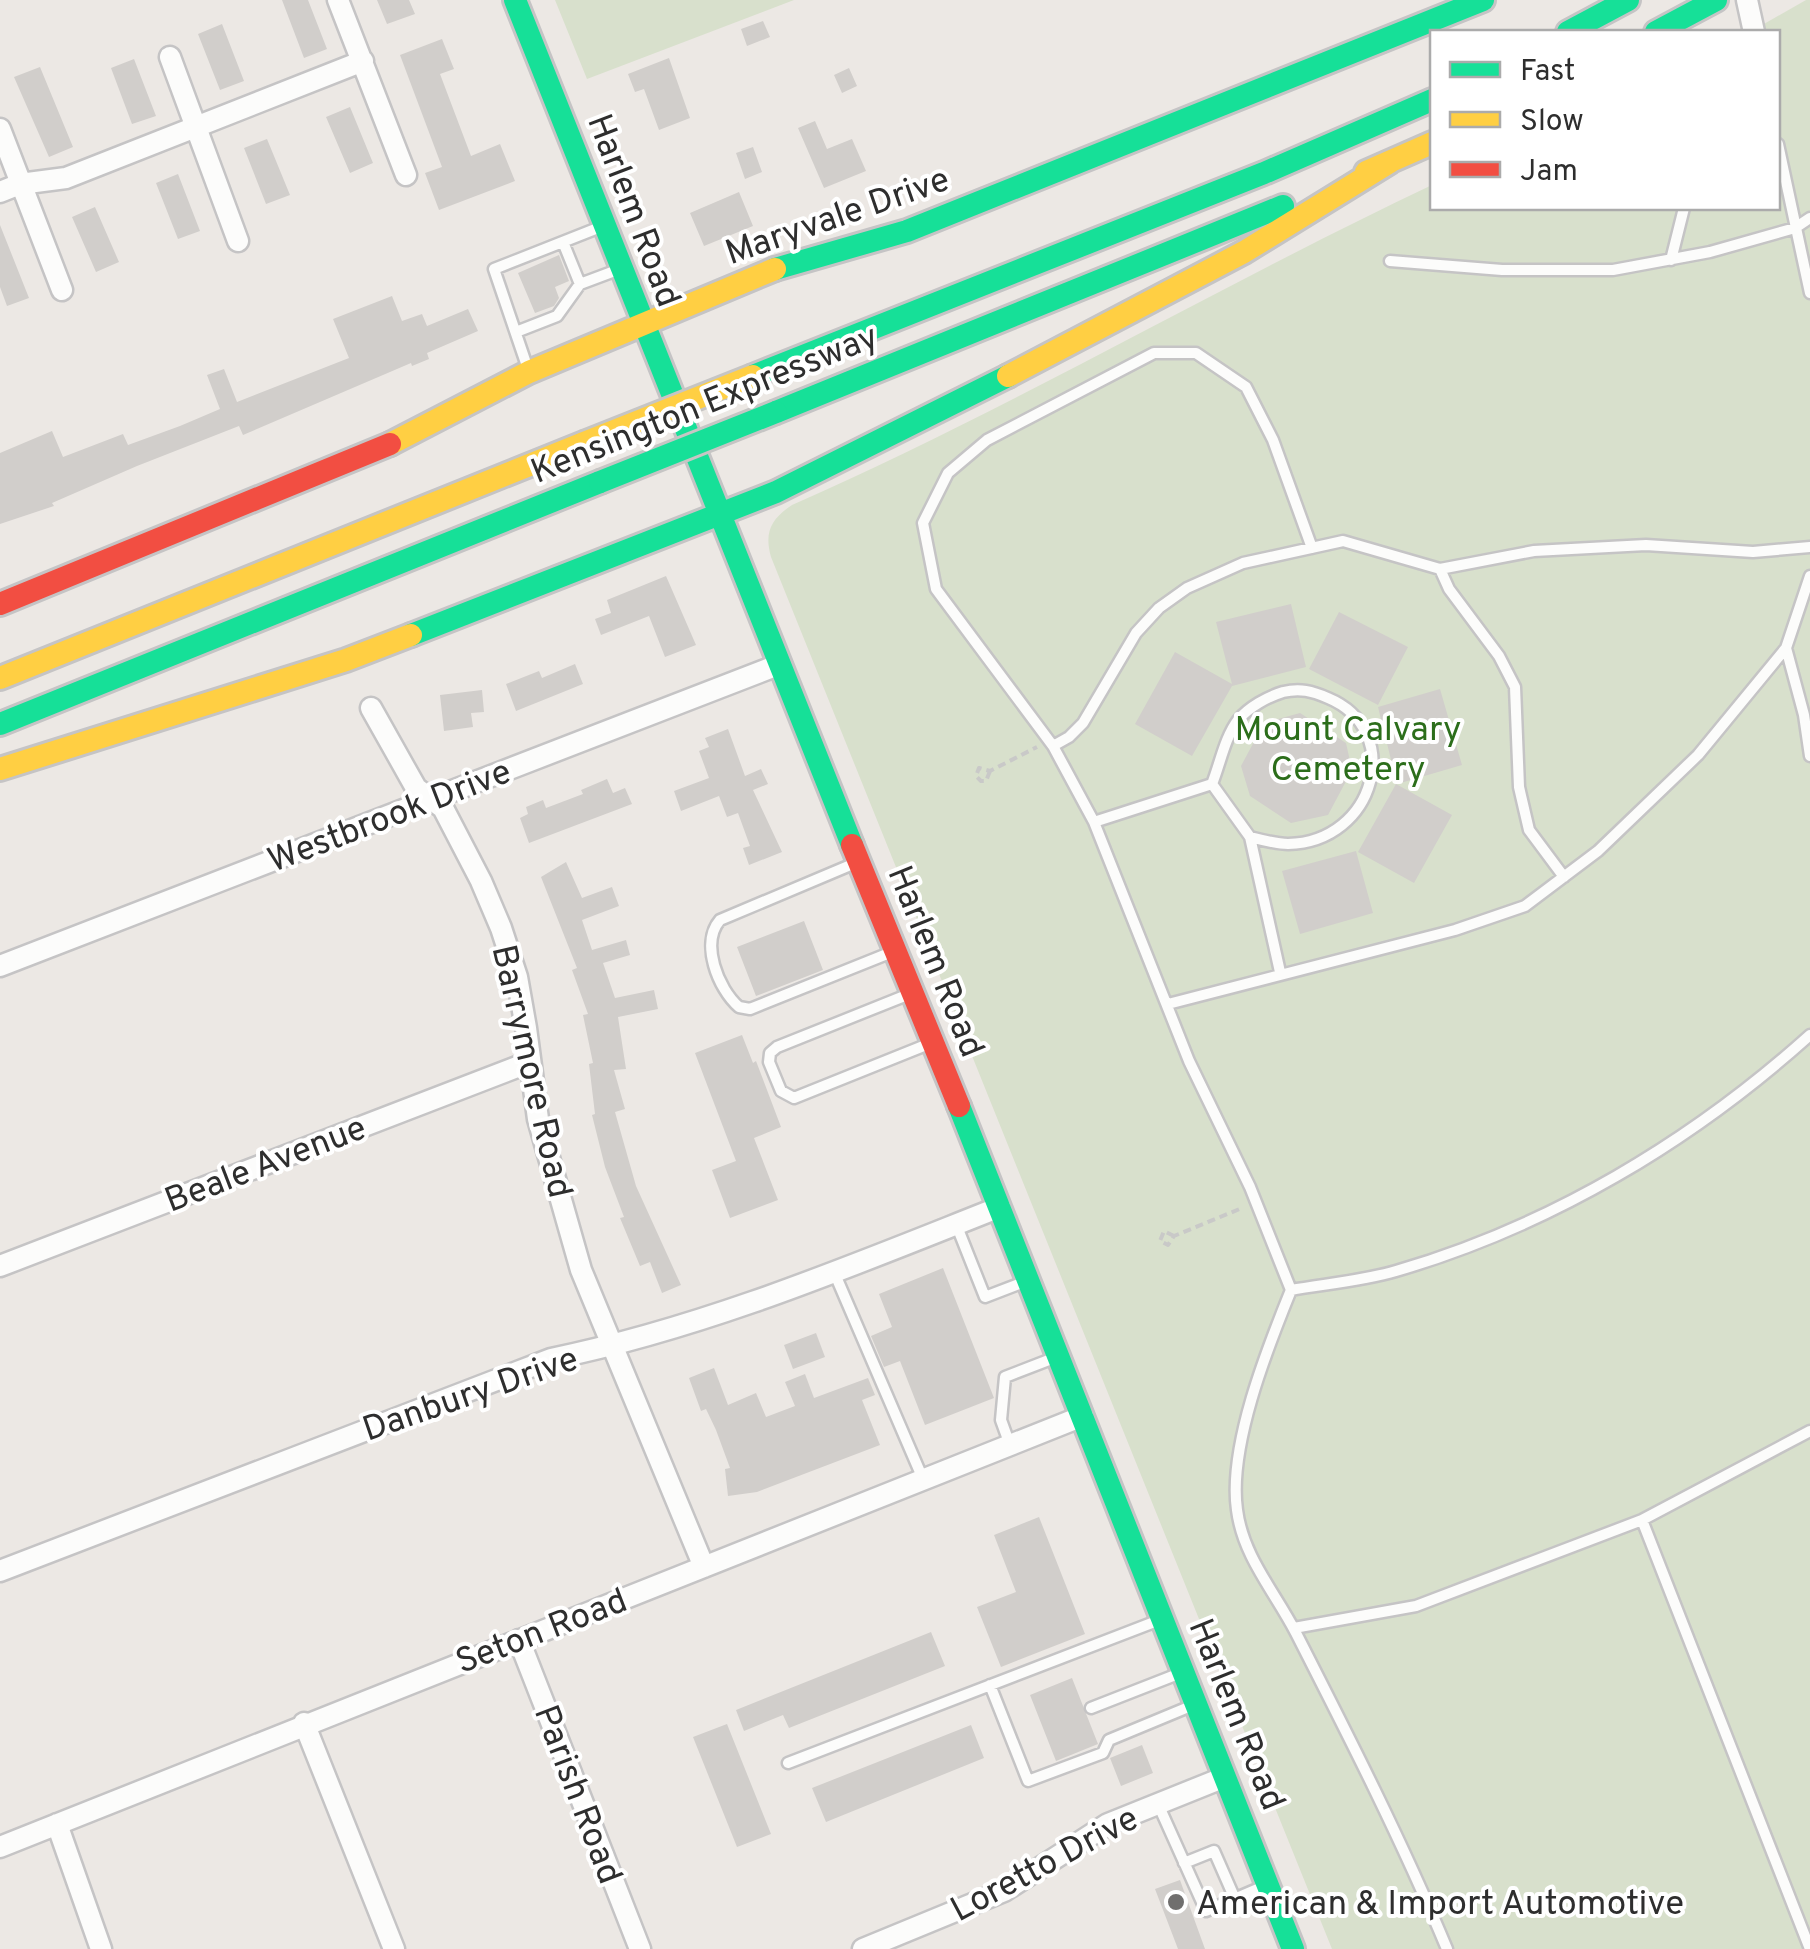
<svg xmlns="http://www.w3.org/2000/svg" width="1810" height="1949" font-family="Overpass,sans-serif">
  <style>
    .cemetery { fill: #d8e0cc }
    .building { fill: #d1cecb }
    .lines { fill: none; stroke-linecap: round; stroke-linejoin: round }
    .lane-casing { stroke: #c5c4c5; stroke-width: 15 }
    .street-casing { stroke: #c5c4c5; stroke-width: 25 }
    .fast-casing { stroke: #c5c4c5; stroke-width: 28 }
    .slow-casing { stroke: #c5c4c5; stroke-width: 28 }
    .jam-casing { stroke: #c5c4c5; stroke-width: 28 }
    .path { stroke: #c9c9c8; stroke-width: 4; stroke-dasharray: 8 5; stroke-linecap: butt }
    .lane { stroke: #fcfcfb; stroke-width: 10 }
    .street { stroke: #fcfcfb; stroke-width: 20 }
    .fast { stroke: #16e098; stroke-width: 22 }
    .slow { stroke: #ffcf43; stroke-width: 22 }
    .jam { stroke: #f24e42; stroke-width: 22 }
    .fast-bridge-casing { stroke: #c6c5c4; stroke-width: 28; stroke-linecap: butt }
    .slow-bridge-casing { stroke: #c6c5c4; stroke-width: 28; stroke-linecap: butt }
    .fast-bridge { stroke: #16e098; stroke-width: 22 }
    .slow-bridge { stroke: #ffcf43; stroke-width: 22 }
    .poi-dot { fill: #706f6e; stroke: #fff; stroke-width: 4 }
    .labels { text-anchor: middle; stroke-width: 8; stroke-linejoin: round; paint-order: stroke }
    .street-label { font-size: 35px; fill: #2e2e2e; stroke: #fff }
    .park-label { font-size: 35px; fill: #2c6e1b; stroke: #fff }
    .poi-label { font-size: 35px; fill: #2e2e2e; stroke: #fff; text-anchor: start }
  </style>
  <rect width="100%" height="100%" fill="#ece8e4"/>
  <path class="cemetery" d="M555,0H794L587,79Z
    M1806,0H1810V1949H1332L771,557C764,532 771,519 792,505C1010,409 1217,287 1432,185V208H1778V32H1750Z"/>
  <path class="building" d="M282,0H308L327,49L304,58Z
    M377,0H409L415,14L387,24Z
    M763,21L770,37L747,46L741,29Z
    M222,24L244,81L220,90L198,34Z
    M442,39L454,69L440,74L471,156L500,144L515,181L439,210L425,173L442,167L400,55Z
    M669,58L690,118L659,130L644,89L635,92L628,74Z
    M134,59L156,116L132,124L111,68Z
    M40,67L73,147L49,157L14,77Z
    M849,68L857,86L842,93L834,75Z
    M350,107L373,163L350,173L326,117Z
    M815,121L827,149L852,139L866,171L824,188L798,128Z
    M267,139L290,195L266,204L244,148Z
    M753,147L762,172L745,179L736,153Z
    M178,174L200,231L178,239L156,183Z
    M739,192L753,226L704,246L690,213Z
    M95,207L119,262L96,272L72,217Z
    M0,225L29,298L7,306L0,287Z
    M559,255L569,281L555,287L559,298L554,306L535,313L518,273Z
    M392,296L402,321L422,314L427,326L468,309L478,331L427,353L429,359L412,366L411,363L243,435L239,426L137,466L52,503L54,506L0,524V453L52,431L63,457L123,434L128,445L180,426L220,409L207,375L224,369L237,402L349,358L333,319Z
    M666,576L696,645L665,657L649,616L601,635L595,619L611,613L607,600Z
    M1291,604L1306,667L1232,686L1192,756L1135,724L1175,652L1232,684L1216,622Z
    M1339,612L1408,647L1378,705L1309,669Z
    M575,664L583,684L516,711L506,684L539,671L542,678Z
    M1440,689L1462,765L1397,784L1378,707Z
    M482,690L484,712L471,713L473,727L444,731L440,695Z
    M1300,713L1346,743L1352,770L1328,815L1291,823L1250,796L1241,766L1264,723Z
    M728,729L745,776L761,769L768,784L753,790L782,852L749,865L743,848L750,846L738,813L727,817L719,796L681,811L674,791L709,778L699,751L709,747L705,738Z
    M607,779L613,793L625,788L632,804L529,843L520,818L528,814L526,807L543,800L546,808L583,794L581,790Z
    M1396,784L1452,815L1414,883L1358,852Z
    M1356,851L1373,913L1300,934L1282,871Z
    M566,862L582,898L612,887L619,906L582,920L592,950L626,940L630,955L603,963L615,998L654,990L658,1009L618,1017L626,1069L614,1070L625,1109L615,1112L636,1186L681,1285L662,1293L650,1262L640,1266L620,1218L624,1217L605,1167L592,1115L595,1114L589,1064L593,1063L583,1015L588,1014L572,970L577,968L541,877Z
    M804,921L823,970L756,996L737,947Z
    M742,1035L753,1063L756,1061L781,1127L754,1138L778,1200L730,1218L712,1170L736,1161L695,1053Z
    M943,1268L994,1398L925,1425L900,1361L884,1367L871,1336L892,1327L879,1294Z
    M816,1333L825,1357L793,1369L784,1345Z
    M714,1368L728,1405L756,1393L766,1417L795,1406L785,1382L805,1374L814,1398L868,1378L875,1395L862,1400L880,1445L757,1492L728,1496L725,1469L730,1468L716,1430L706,1409L701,1411L689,1378Z
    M1039,1517L1085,1634L1001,1667L977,1607L1016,1592L994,1535Z
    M931,1632L945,1666L789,1728L783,1715L744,1731L736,1710Z
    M1072,1678L1098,1744L1056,1761L1030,1695Z
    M727,1724L771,1834L737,1847L693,1737Z
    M971,1725L984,1758L826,1822L812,1788Z
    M1142,1745L1153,1773L1121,1786L1110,1758Z
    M1180,1880L1205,1949H1178L1155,1889Z"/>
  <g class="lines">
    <g class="lane-casing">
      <path id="lane" d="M1778,144L1810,293
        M563,242L580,284
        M1671,260L1684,208
        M1390,261L1502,270H1613L1710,252L1795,228L1810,218
        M516,332L557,316L580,284L620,269
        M528,369L494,269L603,226
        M1312,548L1273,440L1246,387L1196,353H1154L987,440L948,473L923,523L936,589L1053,746L1094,822L1189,1061L1250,1187L1291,1290C1267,1349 1228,1447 1237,1510C1243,1557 1275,1592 1296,1633C1349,1737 1402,1841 1447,1949
        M1440,569L1449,589L1499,656L1515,687L1519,787L1529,830L1564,877
        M1810,576L1786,648L1804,715L1810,756
        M1053,746L1069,737L1083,723L1136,633L1159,608L1187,588L1243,563L1343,541L1440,569L1534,551L1646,545L1753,552L1810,547
        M1212,784C1220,764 1225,737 1238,720C1249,707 1267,697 1283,692C1300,688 1312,691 1328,698C1405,730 1376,842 1288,844C1276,844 1262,840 1250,837
        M1094,822L1212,784L1250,837L1280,972
        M853,864L720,920C700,943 718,989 739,1007L750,1009L892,952
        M907,995L777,1047L770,1053L769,1062L781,1091L794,1098L931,1043
        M1168,1004L1455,930L1525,906L1598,851L1698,755L1786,648
        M956,1224L985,1297L1024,1282
        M834,1272L923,1479
        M1291,1290C1325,1284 1362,1281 1396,1271C1550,1226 1691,1142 1810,1035
        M1010,1445L1001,1420L1005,1377L1054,1358
        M1642,1520L1810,1949
        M1294,1628L1416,1606L1642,1520L1810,1431
        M990,1685L1028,1781L1103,1753L1109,1740L1191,1706
        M1091,1708L1178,1674
        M788,1763L1157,1621
        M1158,1804L1206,1911L1262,1887
        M1184,1863L1214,1851L1235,1899"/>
    </g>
    <g class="street-casing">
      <path id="street" d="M338,0L406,175
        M1747,0L1754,32
        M170,57L238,241
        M0,129L62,290
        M0,192L20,184L66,178L363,61
        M371,708L416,788L443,808L481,881L501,928L517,977L526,1028L538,1119L581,1270L704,1567
        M0,966L778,665
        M0,1266L530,1062
        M0,1571L551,1359C707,1327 853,1265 1000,1207
        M519,1640L640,1949
        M304,1723L394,1949
        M57,1824L101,1949
        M0,1847C361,1702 722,1559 1083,1416
        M863,1949L1004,1891L1108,1824L1225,1777"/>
    </g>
    <g class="fast-casing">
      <path id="fast" d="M515,0L852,845
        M1568,32L1628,0
        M1656,32L1716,0
        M775,269L907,231L1483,0
        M753,376L1264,173L1432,100
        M776,412L1283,206
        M411,635L776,492L1008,376
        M0,724L600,482
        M959,1106L1293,1949"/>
    </g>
    <g class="slow-casing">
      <path id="slow" d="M1366,172L1432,143
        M1008,376L1244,252L1390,162
        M390,444L529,372L775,269
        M0,678L584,443
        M0,769L346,660L411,635"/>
    </g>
    <g class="jam-casing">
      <path id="jam" d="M0,604L390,444
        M852,845L959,1106"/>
    </g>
    <path class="path" d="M990,771L986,781H981L976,776L979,768L990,771L1037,747
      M1174,1236L1164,1231L1160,1241L1168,1245L1174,1236L1242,1208"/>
    <use href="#lane" class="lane"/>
    <use href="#street" class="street"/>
    <use href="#fast" class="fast"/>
    <use href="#slow" class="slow"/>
    <use href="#jam" class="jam"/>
    <g class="fast-bridge-casing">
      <path id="fast-bridge" d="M600,482L776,412"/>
    </g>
    <g class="slow-bridge-casing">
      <path id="slow-bridge" d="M584,443L753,376"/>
    </g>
    <use href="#fast-bridge" class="fast-bridge"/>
    <use href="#slow-bridge" class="slow-bridge"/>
  </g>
  <circle class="poi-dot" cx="1176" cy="1902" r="10"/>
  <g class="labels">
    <g class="street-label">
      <text transform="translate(635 210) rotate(69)" y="12">Harlem Road</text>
      <text transform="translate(837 215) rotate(-19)" y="12">Maryvale Drive</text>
      <text transform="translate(704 403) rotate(-22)" y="12">Kensington Expressway</text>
      <text transform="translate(389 815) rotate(-21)" y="12">Westbrook Drive</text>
      <text transform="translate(937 961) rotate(68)" y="12">Harlem Road</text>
      <text transform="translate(533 1071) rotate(77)" y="12">Barrymore Road</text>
      <text transform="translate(265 1163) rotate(-21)" y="12">Beale Avenue</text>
      <text transform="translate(470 1393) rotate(-19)" y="12">Danbury Drive</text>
      <text transform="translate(541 1630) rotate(-21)" y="12">Seton Road</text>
      <text transform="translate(1238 1714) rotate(68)" y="12">Harlem Road</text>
      <text transform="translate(579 1794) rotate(69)" y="12">Parish Road</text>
      <text transform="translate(1044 1863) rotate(-28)" y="12">Loretto Drive</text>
    </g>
    <g class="park-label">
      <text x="1348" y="740">Mount Calvary<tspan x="1348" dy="40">Cemetery</tspan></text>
    </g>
    <g class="poi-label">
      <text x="1196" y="1914">American &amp; Import Automotive</text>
    </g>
  </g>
  <rect x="1430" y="30" width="350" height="180" fill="#ffffff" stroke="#ababab" stroke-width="2.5"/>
  <rect x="1450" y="62" width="50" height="15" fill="#16e098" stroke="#ababab" stroke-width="2.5"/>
  <text x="1520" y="80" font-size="30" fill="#2e2e2e">Fast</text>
  <rect x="1450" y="112" width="50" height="15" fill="#ffcf43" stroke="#ababab" stroke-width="2.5"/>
  <text x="1520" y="130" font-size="30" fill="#2e2e2e">Slow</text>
  <rect x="1450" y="162" width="50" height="15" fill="#f24e42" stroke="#ababab" stroke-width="2.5"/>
  <text x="1520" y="180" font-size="30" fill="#2e2e2e">Jam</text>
</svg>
